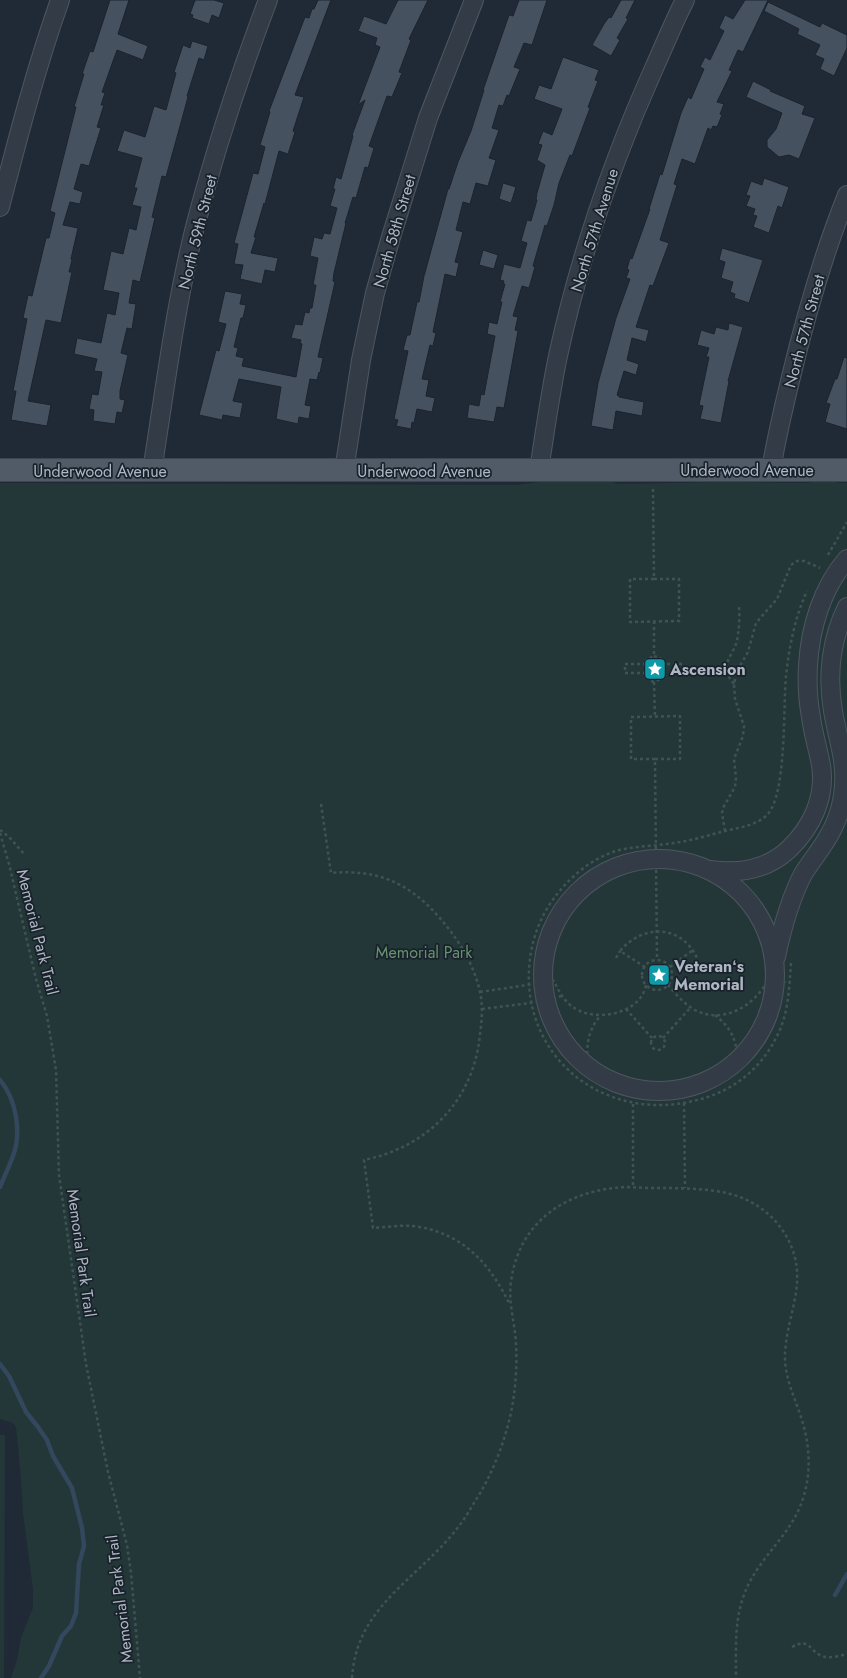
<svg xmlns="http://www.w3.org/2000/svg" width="847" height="1678" font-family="Jost,sans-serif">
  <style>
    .green { fill: #233738 }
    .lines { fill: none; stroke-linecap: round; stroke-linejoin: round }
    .stream { stroke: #33475d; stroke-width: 4.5 }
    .building { fill: #465160; stroke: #1b232d }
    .minor-casing { stroke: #4e5761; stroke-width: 20 }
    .major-casing { stroke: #3d4550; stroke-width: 24 }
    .path { stroke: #3f5354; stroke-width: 2.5; stroke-dasharray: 3 3; stroke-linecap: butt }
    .minor { stroke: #333c46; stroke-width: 18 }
    .major { stroke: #515b67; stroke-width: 22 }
    .labels { text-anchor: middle; stroke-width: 3.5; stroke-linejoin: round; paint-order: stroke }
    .street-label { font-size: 16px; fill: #adb7c3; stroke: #19212b }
    .poi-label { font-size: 16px; font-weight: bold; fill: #adb7c3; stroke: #19212b; text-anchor: start }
    .park-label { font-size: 16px; fill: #66936e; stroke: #19212b }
  </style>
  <rect width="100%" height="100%" fill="#202a36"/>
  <path class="green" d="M827,478L838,483H847V1678H11L17,1660L21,1638L33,1608V1589L23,1513L21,1478L16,1427L13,1423L0,1419V483L494,485C501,485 509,485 516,485C541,482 596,473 617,484L724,482L808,483Z
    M0,1435H5L4,1678H0Z"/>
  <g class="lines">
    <path class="stream" d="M0,1080C16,1099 22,1132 13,1156C9,1167 4,1177 0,1187
      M0,1364L9,1376L26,1412L38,1427L47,1440L53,1456L72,1488L82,1528L84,1546L79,1564L76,1613L71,1626L62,1636L49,1666L41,1678
      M835,1595L847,1574"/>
  </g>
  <path class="building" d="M110,0H129L118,34L148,46L143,60L117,50L102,92L105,93L101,105H104L97,127L101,128L89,166L81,164L74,189L83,192L80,204L70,202L63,225L78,228L71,259L72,260L69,272H72L61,323L46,320L28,401L51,405L47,426L11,420L16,391H13L27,319L23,318L28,295L32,296L46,238H49L55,213L50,211L76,107H74L84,74H82L90,51L93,52Z
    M195,0H214L224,3L219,18L212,15L209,24L192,18L193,15L190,14Z
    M318,0H331L295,95L304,97L293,131L295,132L288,154L279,151L265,204L264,203L254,237H256L251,253L278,258L275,272L265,270L262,284L240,279L243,265L234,264L238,244L234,243L253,173L258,174L265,147L260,145L270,112L269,111L305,17L309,18L312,9H314Z
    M398,0H428L409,39L411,40L399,72L402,73L392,97L387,96L369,146L374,148L368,168L365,167L356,198L353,197L345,223H346L334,273L333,281L335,282L318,357L323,358L320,373L319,372L317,380L310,379L305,405L311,406L309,419L299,417L298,424L276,419L281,387L239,379L233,401L243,403L240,418L223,415L222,420L199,415L216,350L219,351L226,324L218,322L225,291L242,294L240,304L246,305L243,318H241L234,347L238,348L236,356L244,358L242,366L296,377L302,344L300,343L301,340L291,338L295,324L302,325L305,312L309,313L310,308H312L316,285H313L318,258L310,256L314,237L322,239L324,233L330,234L337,208L330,206L335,189H333L336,177L341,179L353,136L352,135L365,100L358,105L380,47L375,45L377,38L358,31L364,16L386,24Z
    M519,0H547L532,45L524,43L514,67L520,69L509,96L507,95L503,106L499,105L492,128L499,130L489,158L496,160L488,186L476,183L470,204L463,202L456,230L463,232L455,262L459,263L456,277L445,274L433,332L436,333L433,346L430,345L422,379L429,380L426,396L435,398L432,412L417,409L414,423L412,422L411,429L396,426L398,420L394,419L408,351L403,350L407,335H410L417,302H419L424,276L448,189H449L458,162L471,131L484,90H483L509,15L513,16Z
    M621,0H635L626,18L628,19L617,38L620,40L611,56L592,45L604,24L609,17L611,18Z
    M745,0H768L743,52L738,50L729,70L732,71L717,102L724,104L720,114L722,115L717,127L713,126L711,130L708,128L695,164L682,159L674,184L677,185L660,240L669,243L653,286L650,285L636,327L649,330L646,342L632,338L627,360L639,364L636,375L624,371L617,395L619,396V397L644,402L642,416L616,411L613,430L591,426L598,383L616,318L630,279L626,278L629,270L627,269L630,258L632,259L650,209H649L660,174L662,175L681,113L688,97L691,99L704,69L700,67L705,57L710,60L724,31L719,28L725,15L733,19Z
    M768,2L820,27L822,23L847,35V48L834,76L820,69L824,59L815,55L820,45L797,34L799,29L764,11Z
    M192,41L208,46L204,60L199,58L187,96L188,97L166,177L162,176L152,217L155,218L140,282L133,280L129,303L136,304L132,329L127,328L121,353L128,355L120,391V399L125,400L122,413L117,412L115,424L93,421L94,410L89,409L92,394L98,395L102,372L94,371L97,359L74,354L77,338L101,343L107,313L115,315L119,293L103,290L111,251L123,254L129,228L136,230L141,207L132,205L137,188H134L142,158L117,151L124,130L145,137L154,106L166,110L176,73L174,72L183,45L190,48Z
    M563,57L599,70L595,80L598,81L588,107L590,108L572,156L570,155L559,183L554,205L547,226L545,225L533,266L535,267L529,288L522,286L513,316L518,317L515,330L518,331L504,408L497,407L494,422L467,418L469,404L479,406L481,394L484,395L495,336L487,334L489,322L497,324L502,302H500L505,284H503L504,281L500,280L504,264L520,268L527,243L521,241L527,220L531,221L537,200L536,199L537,193L545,165L537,160L542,145L538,144L543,131L552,135L562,109L534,99L539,85L551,89Z
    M753,81L771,90L770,91L805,106L802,114L815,118L799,159L789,155L779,157L767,147V140L776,129L782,113L746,97Z
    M764,178L789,187L782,208L778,206L769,233L753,227L757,216L753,215L755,209L746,206L750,196L746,195L751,181L762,185Z
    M503,183L516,187L511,203L499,199Z
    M722,248L763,260L749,303L734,298L735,294L730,292L733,282L721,278L725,262L719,260Z
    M483,250L498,255L494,269L479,265Z
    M729,323L743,327L728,381H729L721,423L700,419L703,406L699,405L709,357H706L709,348L697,345L701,330L714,334L716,327L728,330Z
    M844,357L847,358V429L825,422L830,404L826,403L835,379H837Z"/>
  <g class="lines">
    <g class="minor-casing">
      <path id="minor" d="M0,207C18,137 36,68 60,0
        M539,470C545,432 550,394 558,356C579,259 614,157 655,66C665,44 674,21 685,0
        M771,470C776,440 783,410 790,381C805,318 823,255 847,195
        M152,471C165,389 175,307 195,227C215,150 240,74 268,0
        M344,471L361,360L375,293L391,237L428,118L474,0
        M543 975a116 116 0 1 1 232 0a116 116 0 1 1-232 0Z
        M710,870C739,874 767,870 789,849C812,827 826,797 821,765C818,749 813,733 811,717C808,701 807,683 808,666C810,628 822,588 847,559
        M776,957C782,928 789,901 803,874C810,863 818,853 825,842C836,825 843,805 844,785C846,759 837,736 833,711C827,676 831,639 847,607"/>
    </g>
    <g class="major-casing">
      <path id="major" d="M0,470H847"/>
    </g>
    <path class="path" d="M653,489L654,579H679V621L630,622V579H654
      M828,555L847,522
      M654,621V656
      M654,656L660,658L663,664L662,678L654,682C644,679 645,669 646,660Z
      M646,664H625V673H646
      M663,673H683V664H663
      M654,682L655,717
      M734,684C718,665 732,658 737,641C739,630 740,618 739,607
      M655,759H631V717L680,716V759H655L657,960
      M321,804L331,873C376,869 408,882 438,916C457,937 474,964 480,992C483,1006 482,1020 480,1034C474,1100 428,1147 364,1160L373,1228C386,1227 400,1225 413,1226C461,1232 489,1262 509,1303
      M0,830L9,837L24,854
      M725,831L722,813L724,806L735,787L736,778L734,759L743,736L744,726L735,699L734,684L737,671L748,652L756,623L777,599L791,565L797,561H804L820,568
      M0,833L9,864L36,979L47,1016L56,1070L59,1175L86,1364L108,1472L127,1545L131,1573L140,1678
      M616,958L620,951
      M642 975a15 15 0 1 1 30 0a15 15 0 1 1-30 0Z
      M791,963C789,988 789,1011 778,1034C761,1070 731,1093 693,1101C613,1120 535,1070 529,985C527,942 542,905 574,876C586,865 600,856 616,851C634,846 655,846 674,843C690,841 706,836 721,832C736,828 756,826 767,815C787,795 783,706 786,676C789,647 795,617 807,591
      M645,967L620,951C643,924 681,924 697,958
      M670,967L693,950
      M668,985C675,993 683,1003 693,1009C721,1025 752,1008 767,982H790
      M480,992L554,981C560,994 566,1005 580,1011C602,1021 641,1012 646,985
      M482,1009L546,1001L561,996
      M626,1009L652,1038
      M715,1015C732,1029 736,1039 738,1061
      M651 1043a7 7 0 1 1 14 0a7 7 0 1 1-14 0Z
      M663,1038L691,1007
      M588,1066C586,1047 587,1032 600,1016
      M684,1103L685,1188
      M633,1104V1188
      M792,1647C810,1637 809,1651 822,1656C829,1659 839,1656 847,1654
      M352,1678C356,1615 402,1588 442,1546C453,1534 464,1521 472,1506C493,1475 509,1433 514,1395C516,1379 517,1361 516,1344C515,1323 508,1303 511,1282C518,1226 560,1194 614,1188C626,1186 639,1188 652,1188C673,1188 694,1188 715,1191C751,1195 783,1218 794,1254C805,1291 784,1323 785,1360C786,1380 794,1396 800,1414C809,1440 812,1468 804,1495C796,1524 778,1540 761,1564C733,1602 736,1633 736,1678"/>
    <use href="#minor" class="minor"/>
    <use href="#major" class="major"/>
  </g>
  <defs>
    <g id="sight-square" transform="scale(1.15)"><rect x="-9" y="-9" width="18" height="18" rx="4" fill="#0f9aa8" stroke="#19212b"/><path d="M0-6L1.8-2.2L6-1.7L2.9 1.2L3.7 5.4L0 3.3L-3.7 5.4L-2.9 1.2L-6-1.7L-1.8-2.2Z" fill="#fff"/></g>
  </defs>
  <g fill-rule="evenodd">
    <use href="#sight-square" x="655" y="669"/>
    <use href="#sight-square" x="659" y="975"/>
  </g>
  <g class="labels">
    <g class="street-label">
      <text transform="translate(594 230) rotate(-73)" y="6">North 57th Avenue</text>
      <text transform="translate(394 231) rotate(-74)" y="6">North 58th Street</text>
      <text transform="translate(197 232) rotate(-76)" y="6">North 59th Street</text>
      <text transform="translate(804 331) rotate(-75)" y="6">North 57th Street</text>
      <text x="747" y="476">Underwood Avenue</text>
      <text x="100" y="477">Underwood Avenue</text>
      <text x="424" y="477">Underwood Avenue</text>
      <text transform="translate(38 932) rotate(76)" y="6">Memorial Park Trail</text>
      <text transform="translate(82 1253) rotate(82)" y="6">Memorial Park Trail</text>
      <text transform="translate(119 1599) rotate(-97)" y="6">Memorial Park Trail</text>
    </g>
    <g class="poi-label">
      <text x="670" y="675">Ascension</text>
      <text x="674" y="972">Veteranʻs<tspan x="674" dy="18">Memorial</tspan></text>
    </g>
    <g class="park-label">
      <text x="424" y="958">Memorial Park</text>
    </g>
  </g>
</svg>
